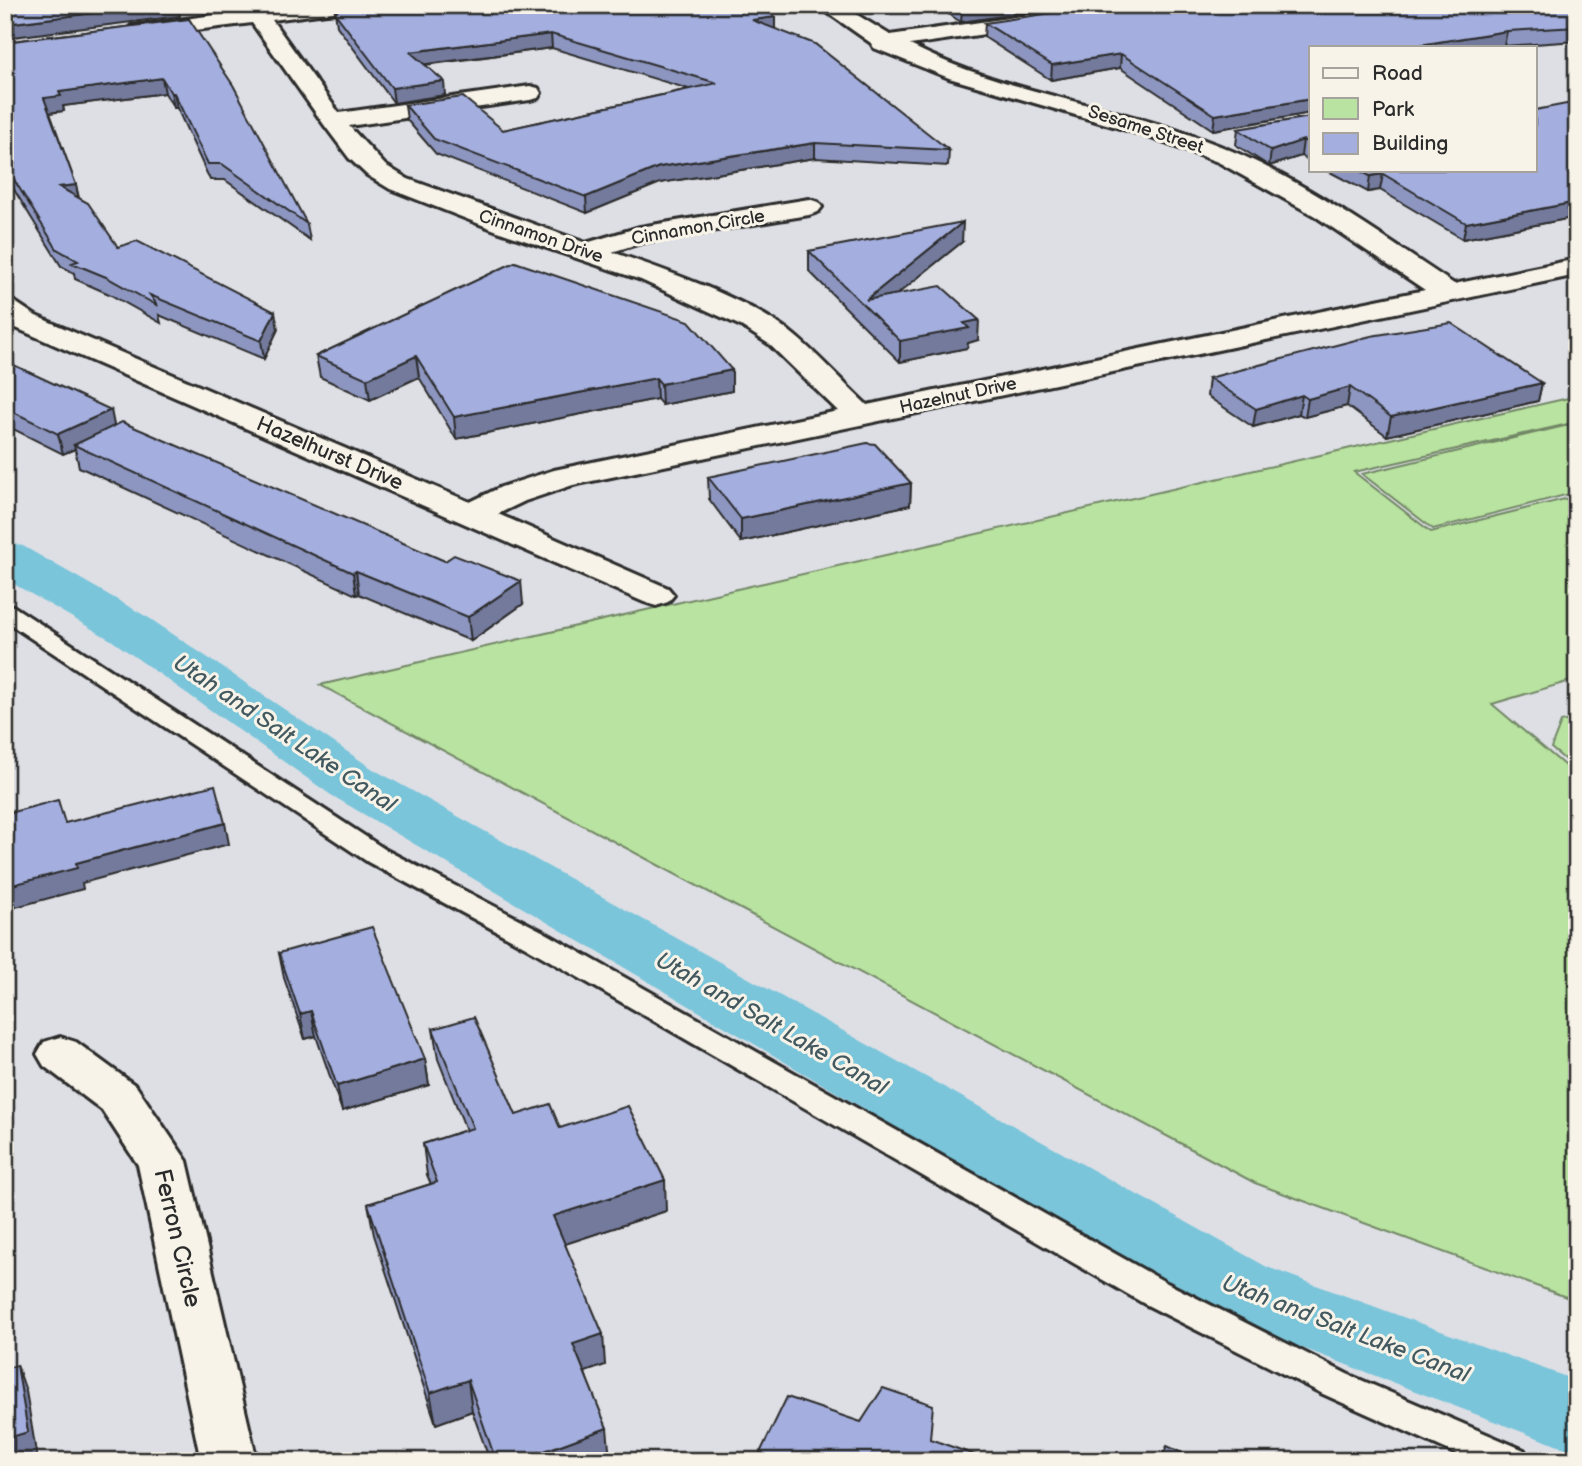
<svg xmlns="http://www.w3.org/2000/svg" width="1582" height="1466" font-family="'Balsamiq Sans',sans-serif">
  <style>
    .green { fill: #b9e3a0; stroke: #728766; stroke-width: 2 }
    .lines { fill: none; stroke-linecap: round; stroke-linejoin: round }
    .canal { fill: #7ac5da; fill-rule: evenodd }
    .service-casing { stroke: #2b2b2b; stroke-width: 6 }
    .minor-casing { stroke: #2b2b2b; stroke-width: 6 }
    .service { fill: #f7f3e8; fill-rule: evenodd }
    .minor { fill: #f7f3e8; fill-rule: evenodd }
    .wall { fill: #8d96c0; stroke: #2b2b2b; stroke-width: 2 }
    .shaded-wall { fill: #737a9c; stroke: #2b2b2b; stroke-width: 2 }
    .building { fill: #a4afdf; stroke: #2b2b2b; stroke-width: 2 }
    .labels { text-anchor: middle; stroke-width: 6; stroke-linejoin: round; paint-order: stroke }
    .far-street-label { font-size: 18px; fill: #2b2b2b; stroke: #f7f3e8 }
    .street-label { font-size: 21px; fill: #2b2b2b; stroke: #f7f3e8 }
    .water-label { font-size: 23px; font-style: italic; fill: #435960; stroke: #f7f3e8 }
    .near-street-label { font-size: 24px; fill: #2b2b2b; stroke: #f7f3e8 }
  </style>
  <rect width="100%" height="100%" fill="#dedfe5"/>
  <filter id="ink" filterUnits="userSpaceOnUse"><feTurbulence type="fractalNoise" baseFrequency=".0143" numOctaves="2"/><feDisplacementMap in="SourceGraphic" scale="14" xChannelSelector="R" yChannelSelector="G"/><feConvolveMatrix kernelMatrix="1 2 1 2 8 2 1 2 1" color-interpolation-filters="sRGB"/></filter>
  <g filter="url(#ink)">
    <path class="green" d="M1577,396V422L1354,472L1431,532L1577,496V679L1492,704L1577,776V1301L1255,1183L320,685Z
      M1573,424L1577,426V492L1433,529L1362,474Z
      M1577,718V764L1568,762L1551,748L1561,722Z"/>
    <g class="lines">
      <path class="canal" d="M5,542L23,546L149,618L373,769L1267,1267L1577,1381V1453L1211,1313L331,795L111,640L5,579Z"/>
      <g class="service-casing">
        <path id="service" d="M5,604L13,606L386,850L544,932L1167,1283L1347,1374L1524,1450L1529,1461H1472L1323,1394L1143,1303L524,946L368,862L5,621Z"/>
      </g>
      <g class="minor-casing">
        <path id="minor" d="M291,5H352L349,9L342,11L272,20L339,113L530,86L538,88L541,93L538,98L530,100L349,126L385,165L408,179L586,243L640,227L809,199L818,202L822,207L818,212L809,215L644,242L612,252C665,270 745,298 789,331C817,353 841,381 867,405L1425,290L1315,216L1218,162L1137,133L949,78L874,48L871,43L817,5H841L890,35L1098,5H1152L1149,9L1142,11L910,45C1001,92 1106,103 1202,139C1294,172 1373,231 1454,284L1577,259V275L573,485L525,501L498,514L668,588L674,595L668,602L656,606L644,602L16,328L5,321V300L15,302L36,316L470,502L501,487L554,470L838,411L769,344L741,326L641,280L500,232L390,189L367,175L349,158L325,126L252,23L139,37L131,36L128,31L131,26L139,25Z
          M60,1037L76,1042L136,1086L187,1161L257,1461H201L138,1165L102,1110L44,1066L37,1054L44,1042Z"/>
      </g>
      <use href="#service" class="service"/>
      <use href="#minor" class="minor"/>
    </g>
    <path class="wall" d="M334,5H761L775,29L949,150L948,166L815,158L660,183L587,213L436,154L407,120L405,105L503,130L689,89L552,48L425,65L445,95L394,103L337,26Z
      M907,5H1078L961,22L939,8L916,11Z
      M1577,5V41L1504,46L1311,47V113L1213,130L1120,68L1051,80L984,37L985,23Z
      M189,19L307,224L310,240L225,180H210L177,108H174L165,93L63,106L64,111L50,113L76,185L79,198L118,247L278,329L264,359L159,315L161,323L109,294L75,279L74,273L61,266L5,175V158L12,162L5,142V42Z
      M1577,102V217L1463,239L1380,190L1368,192L1326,170H1535Z
      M1311,117V161L1301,156L1269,166L1236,145L1238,129Z
      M962,242L897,294L978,340L968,343L967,348L900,362L809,271V251Z
      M515,262L732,370V391L662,405L657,399L456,439L419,377L370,400L320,377L316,356Z
      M5,361L114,426L523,604L471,641L359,594L356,595L79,467L75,449L63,454L5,425Z
      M1209,378L1542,383L1538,401L1387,436L1347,406L1305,417L1299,414L1253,427L1207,396Z
      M708,477L911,483L910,505L741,542L709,499Z
      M279,953L425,1059L429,1085L342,1111L316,1036L305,1039L284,978Z
      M433,1029L516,1115L560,1128L666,1211L565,1244L605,1365L585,1372L610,1459L606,1461H490L472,1411L436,1424L374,1235L368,1204L431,1184L427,1175L423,1144L466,1130L438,1059Z"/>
    <path class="shaded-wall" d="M157,5H178L180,16L5,38V24Z
      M916,5H939V8L916,11Z
      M982,5H1078L961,22L962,8Z
      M775,17V31L752,20Z
      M1507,31L1504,46L1494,47H1407Z
      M551,34L552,48L412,66L410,52Z
      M1121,54L1120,68L1051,80L1052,65Z
      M162,78L165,93L63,106L64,111L47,113L44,98L59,92Z
      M444,81L445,95L394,103L392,88Z
      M171,93H174L177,108H174Z
      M1311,99V113L1213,130L1215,115Z
      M1303,140L1301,156L1269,166L1271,151Z
      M815,143V158L660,183L587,213L586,197L659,167Z
      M1383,174L1380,190L1368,192L1370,176Z
      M76,185L79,201L59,187Z
      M1577,202V217L1463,239L1466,223Z
      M963,222L962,242L873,314L866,300Z
      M275,312L278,329L264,359L261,341Z
      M979,320L978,340L968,343L967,348L900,362V341L964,323Z
      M416,356L419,377L370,400L367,379Z
      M732,370V391L662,405L661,384Z
      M656,378L657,399L456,439L454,417Z
      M1542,383L1538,401L1387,436L1391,417Z
      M1350,387L1347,406L1305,417L1308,399Z
      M1302,395L1299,414L1253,427L1256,409Z
      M111,410L115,430L74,445L75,449L63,454L58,434Z
      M911,483L910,505L741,542V519Z
      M356,571L359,594L356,595L353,573Z
      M521,581L523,604L471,641L468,617Z
      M225,823L229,844L82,883L83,889L5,910V887L76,863Z
      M311,1011L316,1036L305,1039L300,1014Z
      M425,1059L429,1085L342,1111L337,1086Z
      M665,1180L666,1211L556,1247L553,1216Z
      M603,1334L605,1365L577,1375L573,1344Z
      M17,1365L26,1391L37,1458L29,1461H5V1439Z
      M468,1380L472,1411L436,1424L430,1393Z
      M607,1428L610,1459L606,1461H517Z"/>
    <path class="building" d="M5,5H157L5,24Z
      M336,5H761L775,17L752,20L815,44L949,150L815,143L659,167L586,197L434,139L405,105L463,97L503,130L717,83L551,34L410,52L444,81L392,88L335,13L339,9Z
      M957,5H982L962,8Z
      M1105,5H1577V27L1507,31L1407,47H1311V99L1215,115L1121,54L1052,65L985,23Z
      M189,19L233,85L307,224L222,164H208L174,93H171L162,78L59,92L61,96L44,98L76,185L59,187L88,203L118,247L137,241L275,312L261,341L150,295L158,306L106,277L72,263L78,261L57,249L5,165V158L14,163L5,137V42Z
      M1577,102V202L1466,223L1383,174L1370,176L1358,170H1535V110Z
      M1311,117V144L1303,140L1271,151L1238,129Z
      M963,222L866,300L941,286L979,320L964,323L969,328L900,341L809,251Z
      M515,262L689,321L732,370L661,384L656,378L454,417L416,356L367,379L316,356Z
      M1451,323L1542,383L1391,417L1350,387L1308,399L1302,395L1256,409L1209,378L1371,336Z
      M5,361L111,410L58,434L5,408Z
      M122,422L445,561L454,555L521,581L468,617L356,571L353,573L74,445Z
      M867,443L875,444L911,483L741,519L708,477Z
      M215,785L225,823L76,863L77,868L5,887V814L58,800L65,823Z
      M372,927L425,1059L337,1086L311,1011L300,1014L279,953Z
      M474,1017L516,1115L550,1104L560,1128L628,1106L665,1180L553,1216L603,1334L573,1344L607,1428L517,1461H496L468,1380L430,1393L368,1204L437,1182L423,1144L473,1128L433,1029Z
      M17,1365L28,1432L5,1439V1369Z
      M883,1388L933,1405L930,1439L992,1461H756L787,1397L861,1422Z
      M1167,1446L1200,1461H1160Z"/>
  </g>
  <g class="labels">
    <g class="far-street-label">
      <text transform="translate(1146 129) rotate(18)" y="6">Sesame Street</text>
      <text transform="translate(698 227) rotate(-10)" y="6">Cinnamon Circle</text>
      <text transform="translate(541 236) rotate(19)" y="6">Cinnamon Drive</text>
      <text transform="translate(958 395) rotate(-12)" y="6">Hazelnut Drive</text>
    </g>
    <g class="street-label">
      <text transform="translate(330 453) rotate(23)" y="7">Hazelhurst Drive</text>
    </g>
    <g class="water-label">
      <text transform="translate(285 733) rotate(34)" y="8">Utah and Salt Lake Canal</text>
      <text transform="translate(772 1023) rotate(30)" y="8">Utah and Salt Lake Canal</text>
      <text transform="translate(1346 1328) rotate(21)" y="8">Utah and Salt Lake Canal</text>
    </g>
    <g class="near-street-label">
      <text transform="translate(178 1238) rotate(77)" y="8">Ferron Circle</text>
    </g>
  </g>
  <rect width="1582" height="1466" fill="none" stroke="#f7f3e8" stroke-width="28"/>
  <rect x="14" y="14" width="1554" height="1438" fill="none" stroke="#2b2b2b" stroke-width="2.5" filter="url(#ink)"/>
  <rect x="1309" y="46" width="228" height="126" fill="#f7f3e8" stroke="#a5a39c" stroke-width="2"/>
  <rect x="1323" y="68" width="35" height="10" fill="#f7f3e8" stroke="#a5a39c" stroke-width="2"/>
  <text x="1372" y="80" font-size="21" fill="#2b2b2b">Road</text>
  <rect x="1323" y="98" width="35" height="21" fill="#b9e3a0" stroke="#a5a39c" stroke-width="2"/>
  <text x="1372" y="116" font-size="21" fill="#2b2b2b">Park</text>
  <rect x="1323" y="133" width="35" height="21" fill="#a4afdf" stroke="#a5a39c" stroke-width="2"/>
  <text x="1372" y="150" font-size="21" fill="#2b2b2b">Building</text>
</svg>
